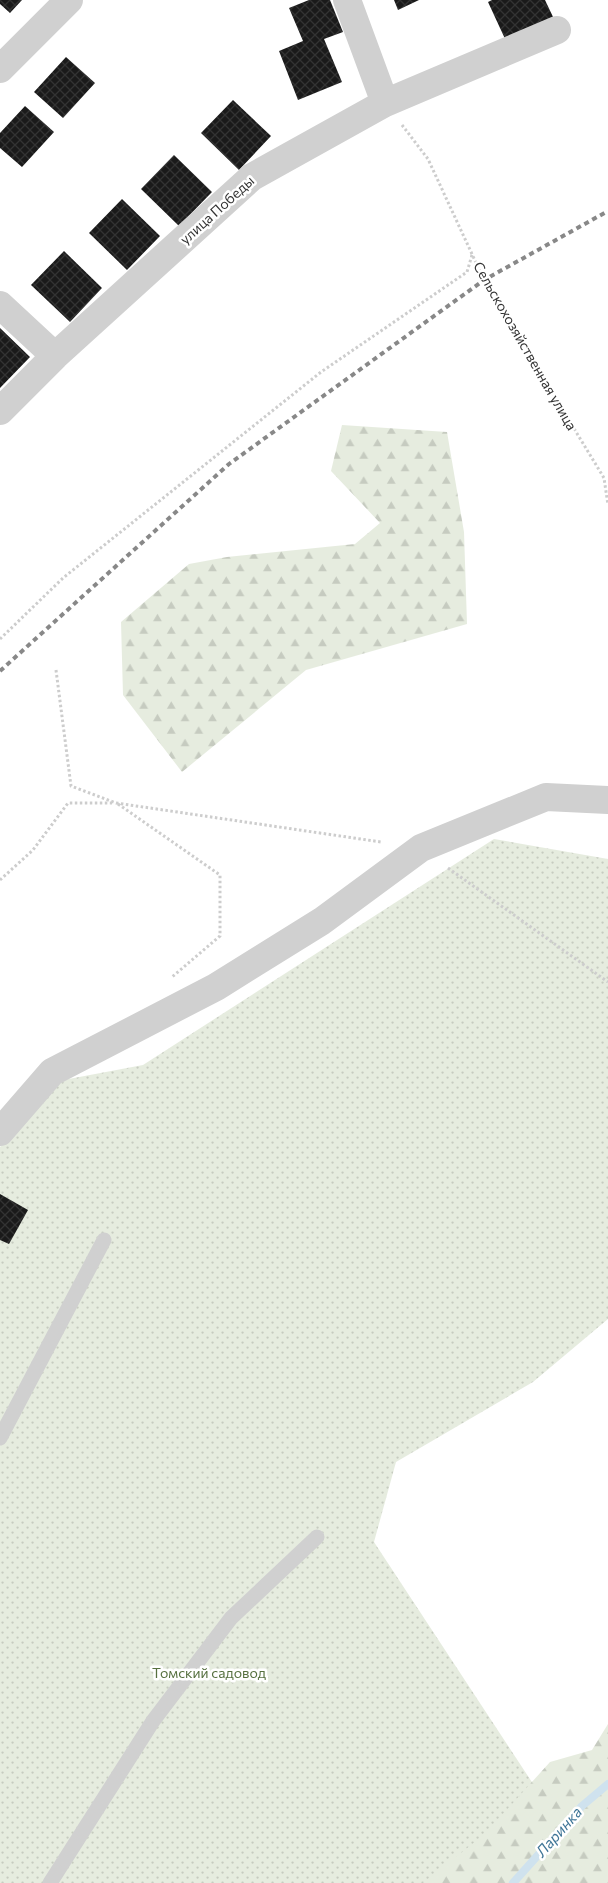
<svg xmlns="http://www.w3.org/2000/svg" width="608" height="1883" font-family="Commissioner,sans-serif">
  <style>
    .grass { fill: url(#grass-dots) }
    .forest { fill: url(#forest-firs) }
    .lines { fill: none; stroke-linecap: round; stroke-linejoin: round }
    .stream { stroke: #cfe2ee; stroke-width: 8 }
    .building { fill: url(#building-cross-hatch) }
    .path { stroke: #cdcdcd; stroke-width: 3; stroke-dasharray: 2.5 2.5; stroke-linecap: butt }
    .service { stroke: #d0d0d0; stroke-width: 15 }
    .minor { stroke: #d0d0d0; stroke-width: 28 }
    .rail { stroke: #888; stroke-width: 4; stroke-dasharray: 5 4; stroke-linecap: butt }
    .labels { text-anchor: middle; stroke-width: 5; stroke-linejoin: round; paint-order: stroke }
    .street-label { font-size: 14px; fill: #333; stroke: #fff }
    .park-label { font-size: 14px; fill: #56703f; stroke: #fff }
    .water-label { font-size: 15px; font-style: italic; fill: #3f7597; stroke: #fff }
  </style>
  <defs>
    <pattern id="grass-dots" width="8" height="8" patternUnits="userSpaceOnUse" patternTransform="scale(1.25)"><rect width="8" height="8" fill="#e6ecdf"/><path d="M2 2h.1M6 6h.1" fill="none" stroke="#c6cbc0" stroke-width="1.8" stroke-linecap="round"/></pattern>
    <pattern id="forest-firs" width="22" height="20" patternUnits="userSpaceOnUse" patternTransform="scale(1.25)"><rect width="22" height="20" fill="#e6ecdf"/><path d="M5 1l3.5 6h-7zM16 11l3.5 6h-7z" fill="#c6cbc0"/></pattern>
    <pattern id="building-cross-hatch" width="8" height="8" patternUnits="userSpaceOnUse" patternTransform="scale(1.25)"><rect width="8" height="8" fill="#1a1a1a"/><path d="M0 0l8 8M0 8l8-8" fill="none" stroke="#333"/></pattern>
  </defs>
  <rect width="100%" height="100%" fill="#fff"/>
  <path class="grass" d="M494,839L608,859V1319L533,1382L396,1462L374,1542L547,1805L506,1883H0V1147L58,1081L143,1065Z"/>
  <path class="forest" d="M342,425L447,432L464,532L467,624L306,670L182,772L123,695L121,622L189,564L227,557L355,544L380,523L331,471Z
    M608,1724V1883H423L485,1834L550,1762L592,1750Z"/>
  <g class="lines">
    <path class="stream" d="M513,1883L582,1806L608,1784"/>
  </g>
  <path class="building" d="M0,0H22L10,13L0,4Z
    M309,0H330L343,32L324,39L342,82L298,100L279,51L303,41L289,8Z
    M394,0H419L398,10Z
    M492,0H545L554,19L506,41L488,2Z
    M66,57L95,83L63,118L34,92Z
    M233,100L271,136L239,170L201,133Z
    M25,106L54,132L22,167L0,148V133Z
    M174,155L212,192L179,226L141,189Z
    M122,199L160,236L127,270L89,233Z
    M64,251L102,288L70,322L31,285Z
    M0,328L30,357L0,388Z
    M0,1194L28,1210L9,1244L0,1240Z"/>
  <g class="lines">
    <path class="path" d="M402,125L428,159L484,280L604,478L608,505
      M0,639L63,578L321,372L467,272L472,255
      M56,670L71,786L116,803L381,842
      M118,804L220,875V936L172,977
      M448,868L608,982
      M0,880L33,850L68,803H112"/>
    <path class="service" d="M0,1438L104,1240
      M50,1883L153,1721L231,1618L317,1537"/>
    <path class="minor" d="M347,0L385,103
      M0,69L69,0
      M0,305L55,356
      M0,411L55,356L252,177L385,103L557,30
      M0,1132L52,1072L216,987L322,921L421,848L546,797L608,800"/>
    <path class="rail" d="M0,671L229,464L484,280L608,211"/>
  </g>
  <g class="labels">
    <g class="street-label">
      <text transform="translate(217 210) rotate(-42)" y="5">улица Победы</text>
      <text transform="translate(525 346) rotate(60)" y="5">Сельскохозяйственная улица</text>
    </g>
    <g class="park-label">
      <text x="209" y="1678">Томский садовод</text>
    </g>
    <g class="water-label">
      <text transform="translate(559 1832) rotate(-48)" y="5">Ларинка</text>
    </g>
  </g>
</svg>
